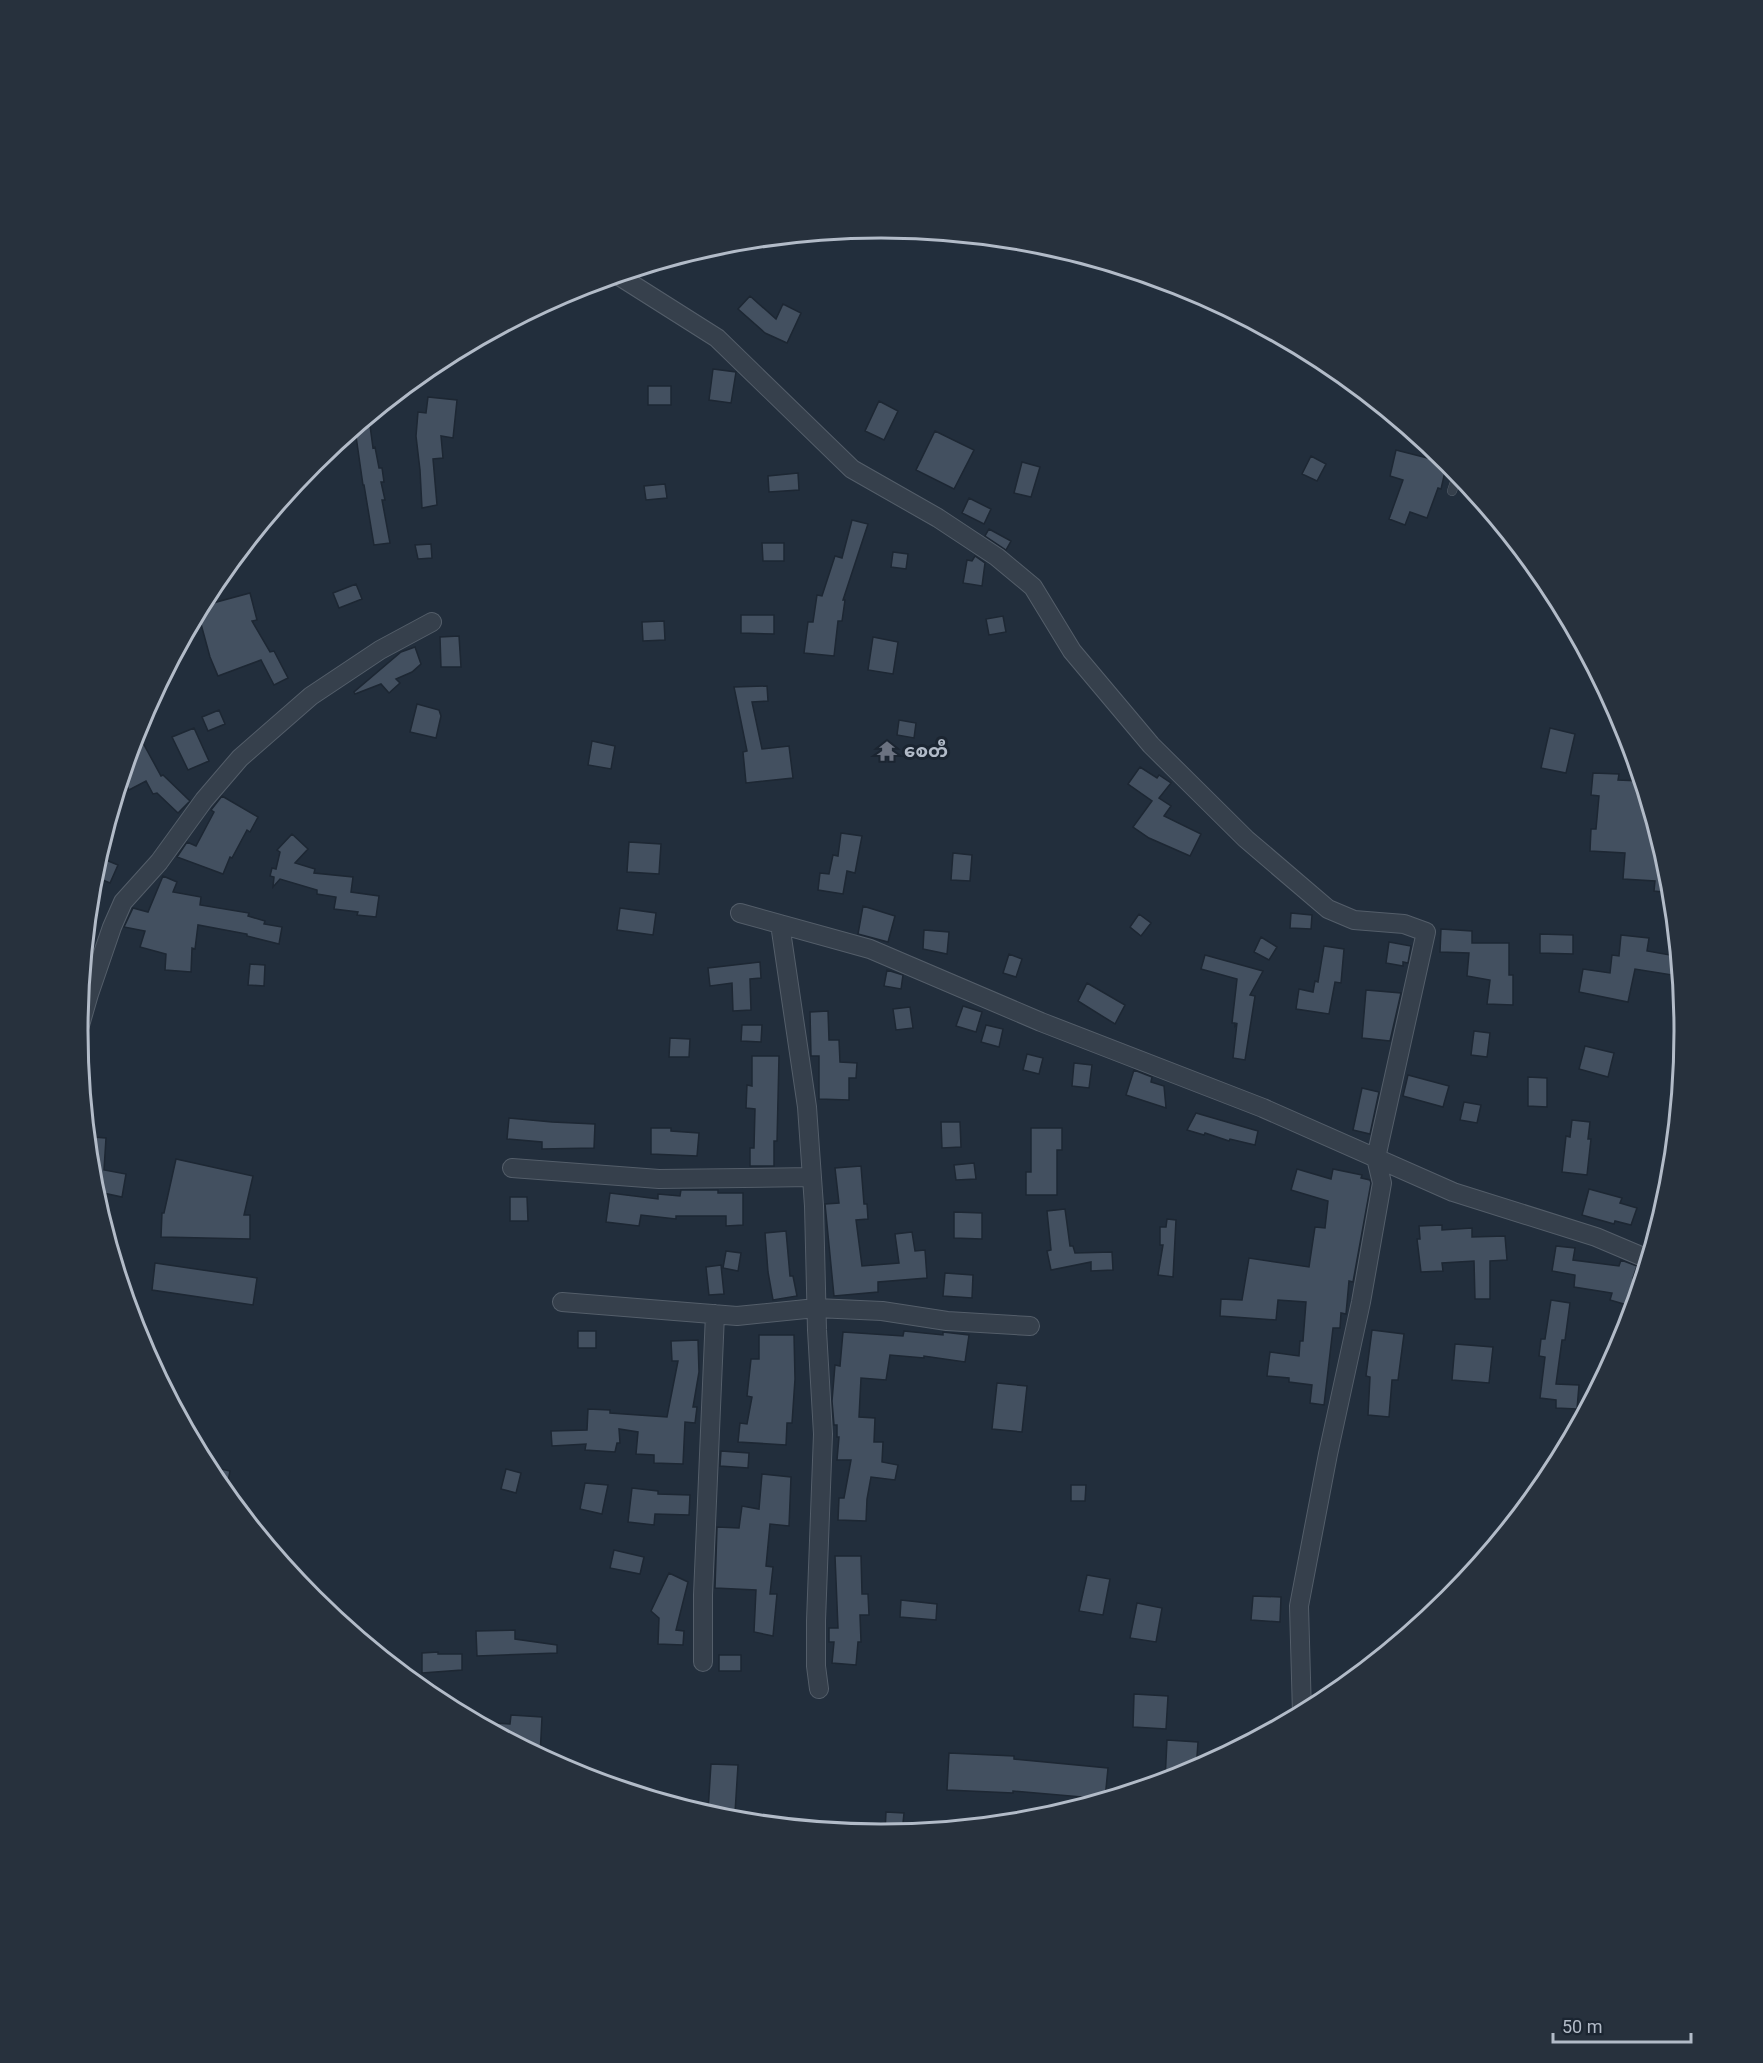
<svg xmlns="http://www.w3.org/2000/svg" width="1763" height="2063" font-family="Roboto,'Noto Sans Myanmar',sans-serif">
  <style>
    .building { fill: #435060; stroke: #1d2733; stroke-width: 1.5 }
    .lines { fill: none; stroke-linecap: round; stroke-linejoin: round }
    .lane-casing { stroke: #545e6a; stroke-width: 10 }
    .street-casing { stroke: #545e6a; stroke-width: 20 }
    .lane { stroke: #36404c; stroke-width: 9 }
    .street { stroke: #36404c; stroke-width: 18 }
    .labels { text-anchor: middle; stroke-width: 6; stroke-linejoin: round; paint-order: stroke }
    .poi-label { font-size: 18px; font-weight: bold; fill: #b2bbc8; stroke: #1b2531; text-anchor: start }
    .rim { fill: none; stroke: #b2bbc8; stroke-width: 3 }
  </style>
  <rect width="100%" height="100%" fill="#222e3c"/>
  <path class="building" d="M750,296L776,319L783,304L801,313L787,343L765,333L738,309Z
    M713,369L736,372L731,403L709,400Z
    M648,386H671V405H648Z
    M428,397L457,400L453,438L441,436L443,458L433,459L437,505L422,508L420,470L416,436L418,412L426,413Z
    M879,401L898,411L884,440L865,431Z
    M369,418L373,448L375,447L379,468H382L384,482H381L385,500H382L390,543L374,545L364,485H363L355,429Z
    M935,431L974,450L954,489L916,470Z
    M1396,450L1447,463L1441,489L1438,488L1427,518L1410,512L1405,525L1389,519L1403,480L1390,476Z
    M1311,456L1326,464L1317,481L1302,474Z
    M1022,462L1040,467L1031,497L1014,493Z
    M798,473L799,490L769,492L768,476Z
    M665,484L667,498L646,500L644,486Z
    M969,498L991,509L984,524L962,513Z
    M852,520L868,524L843,600H845L842,621H838L834,656L804,653L808,622H813L817,595L822,596L835,556L842,558Z
    M989,529L1011,541L1006,550L985,536Z
    M762,543H784V561H763Z
    M431,544L432,558L418,559L415,545Z
    M893,552L908,554L906,569L891,567Z
    M975,556L985,563L982,586L963,583L967,560L972,561Z
    M356,584L362,599L339,608L333,593Z
    M250,593L257,620L252,621L270,652L274,651L288,678L274,685L261,660L218,676L210,657L198,613L202,606Z
    M741,615H774V634L741,633Z
    M1003,616L1006,632L989,635L986,619Z
    M664,621L665,640L643,641L642,622Z
    M459,636L461,667H441L440,637Z
    M873,637L898,642L893,674L868,670Z
    M415,647L421,664L412,672L396,679L400,683L389,693L381,684L355,694L354,692L401,652Z
    M767,686L768,701L752,702L762,749L789,746L793,778L746,783L743,752L747,751L734,687Z
    M417,704L439,710L441,716L436,738L410,732Z
    M219,710L225,724L208,731L202,717Z
    M899,720L916,723L914,738L897,735Z
    M194,728L209,761L188,770L172,737Z
    M1550,728L1575,734L1566,773L1541,768Z
    M137,732L161,776L163,775L190,801L178,813L157,793L153,794L146,781L129,790L123,778Z
    M592,741L615,746L611,769L588,765Z
    M1140,767L1157,778L1159,775L1171,783L1159,798L1171,806L1164,816L1201,834L1190,856L1149,838L1133,827L1152,801L1128,784Z
    M1593,773L1619,774L1618,780L1641,781L1670,875L1671,893L1654,891L1655,881L1623,879L1625,853L1590,851L1591,829H1596L1599,796L1591,795Z
    M222,796L258,817L250,832L247,830L232,858L230,857L223,874L177,857L187,842L196,846L214,812L211,810Z
    M841,833L862,836L855,873L847,871L843,894L818,890L820,873L829,874L833,855L838,856Z
    M292,834L308,849L295,863L315,869L314,873L353,877L351,892L379,896L376,917L357,915L358,912L334,909L336,897L317,894V890L280,879L273,887L274,877L270,876L272,868L276,869L280,852L277,850Z
    M629,842L661,844L659,874L627,872Z
    M953,853L972,855L970,881L951,880Z
    M101,858L118,865L110,883L93,876Z
    M163,876L177,882L173,892L201,897L200,905L249,913L248,916L265,921L264,924L282,927L279,944L247,936V934L198,925L195,949L192,948L191,972L165,970L166,954L140,947L145,931L124,927L133,908L148,912Z
    M863,906L895,916L888,942L858,934Z
    M620,908L656,913L653,935L617,930Z
    M1291,913L1312,915L1311,929L1290,928Z
    M1139,914L1151,923L1141,936L1130,927Z
    M1441,929L1472,931V943H1509V975H1513V1005L1487,1004L1490,980L1467,976L1469,953L1440,952Z
    M924,930L949,932L947,954L923,949Z
    M1540,934L1573,935V954L1540,953Z
    M1621,935L1649,938L1647,951L1676,956L1672,975L1635,969L1628,1002L1579,992L1583,969L1610,973L1612,955L1619,956Z
    M1261,937L1277,947L1269,960L1254,952Z
    M1389,942L1411,946L1408,963L1403,962V966L1386,963Z
    M1324,946L1344,949L1341,983L1335,982L1329,1014L1296,1009L1299,989L1313,992L1315,981L1318,982Z
    M1009,954L1022,959L1016,977L1003,973Z
    M1205,955L1263,971L1250,995L1255,996L1245,1060L1233,1058L1237,1023L1235,1026V1023H1232L1237,979L1201,969Z
    M760,962L761,978L750,979L751,1010L733,1011L732,983L710,986L708,968Z
    M250,964L265,965L264,986L248,985Z
    M887,970L903,975L901,989L884,986Z
    M1087,983L1125,1005L1115,1024L1078,1001Z
    M1366,990L1401,993L1390,1041L1362,1038Z
    M963,1006L982,1012L976,1032L956,1026Z
    M910,1007L913,1028L896,1030L893,1009Z
    M828,1011L829,1040H839L840,1062L857,1063L856,1078H849V1100L819,1099V1056H811L810,1012Z
    M742,1025H762L761,1042L741,1041Z
    M986,1025L1003,1029L999,1047L981,1042Z
    M1474,1031L1490,1033L1487,1057L1471,1055Z
    M670,1038L690,1039L689,1057H669Z
    M1585,1046L1614,1053L1608,1077L1579,1069Z
    M1027,1054L1043,1058L1039,1074L1023,1070Z
    M752,1056H779L777,1141H774V1166H750V1148H754L755,1109L746,1108L747,1085L752,1086Z
    M1074,1063L1092,1065L1089,1088L1072,1086Z
    M1134,1070L1152,1077L1151,1082L1164,1086L1166,1108L1126,1095Z
    M1408,1075L1449,1086L1443,1107L1403,1096Z
    M1528,1077L1547,1078V1107L1528,1106Z
    M1362,1088L1379,1092L1370,1134L1353,1130Z
    M1464,1102L1481,1105L1477,1123L1460,1120Z
    M1196,1113L1258,1131L1255,1145L1230,1139L1229,1141L1205,1133L1204,1135L1187,1130Z
    M509,1118L552,1122L595,1124L594,1148L542,1149V1142L507,1139Z
    M1572,1120L1590,1122L1588,1139H1591L1587,1175L1562,1172L1566,1136L1570,1137Z
    M941,1122H960L961,1147L942,1148Z
    M651,1128H671V1131L699,1133L697,1156L651,1154Z
    M1031,1128H1062V1150H1057V1195H1026V1172H1031Z
    M92,1137L106,1138L104,1170L126,1174L122,1197L103,1193L102,1197H96L91,1159Z
    M176,1159L253,1176L244,1215H250V1239L161,1237L162,1213H164Z
    M974,1163L976,1179L956,1180L954,1165Z
    M861,1166L864,1204H867L868,1219L856,1220L862,1266L899,1263L895,1234L912,1232L915,1251L925,1250L927,1278L878,1282V1292L834,1296L825,1204L839,1203L835,1168Z
    M1297,1169L1331,1179L1333,1169L1362,1175L1361,1178L1370,1180L1371,1183L1353,1282L1349,1281L1346,1314L1341,1313L1340,1328H1333L1324,1405L1310,1403L1312,1385L1289,1382V1378L1267,1376L1270,1352L1299,1356L1300,1341H1303L1306,1302L1278,1300L1276,1320L1220,1316L1221,1299L1242,1300L1249,1258L1309,1267L1315,1227L1325,1228L1328,1201L1291,1190Z
    M1589,1189L1622,1198L1620,1203L1637,1208L1631,1225L1615,1221L1614,1224L1582,1215Z
    M681,1190H718V1193H743V1225L726,1226V1216H676V1219L641,1215L639,1226L606,1222L610,1193L658,1199V1194L680,1196Z
    M510,1197H527L528,1221H510Z
    M1065,1209L1070,1246H1073L1075,1253L1112,1252L1113,1270L1091,1271V1262L1051,1270L1047,1251L1051,1250L1047,1211Z
    M954,1212L982,1213V1239L954,1238Z
    M1167,1219L1176,1220L1173,1277L1158,1275L1163,1245H1160V1227H1166Z
    M1442,1225V1230L1472,1228V1237L1505,1236L1507,1260L1490,1261V1299H1475L1474,1261L1442,1263L1443,1271L1421,1272L1417,1239H1420L1419,1226Z
    M786,1231L790,1276H793L797,1296L773,1300L768,1272L765,1233Z
    M1556,1246L1575,1248L1573,1260L1619,1266L1621,1260L1637,1266L1633,1278L1642,1281L1634,1307L1610,1300L1612,1293L1574,1287L1575,1275L1552,1271Z
    M726,1251L741,1253L738,1271L723,1268Z
    M155,1263L257,1278L253,1305L152,1290Z
    M721,1265L724,1294L709,1295L706,1267Z
    M945,1273L973,1275L972,1298L943,1296Z
    M1551,1300L1570,1303L1565,1340H1562L1556,1384L1579,1385L1577,1409L1556,1408V1400L1540,1398L1545,1357L1539,1356L1541,1339H1545Z
    M1372,1330L1404,1334L1398,1380H1392L1389,1417L1368,1415L1370,1377L1366,1376Z
    M578,1331H596V1348H578Z
    M904,1331L943,1335V1332L969,1335L965,1362L924,1356V1358L890,1355L886,1380L861,1378L859,1417L875,1418L874,1442H883L882,1462L898,1465L895,1480L871,1477L867,1499L866,1521L838,1520L839,1498H844L851,1460H837L839,1437H837V1425H834L832,1401L835,1365L840,1366L843,1332L903,1336Z
    M759,1335H794L795,1379L792,1423H787L786,1445L738,1442L740,1423L747,1424L752,1397L747,1396L751,1359H759Z
    M698,1340L699,1372L693,1407H697L695,1423L685,1422L683,1464L654,1463V1455L636,1454L638,1432L619,1429L620,1443H617L615,1452L585,1450L586,1444L552,1446L551,1431L587,1430L588,1409L610,1410V1413L667,1417L678,1361H672L671,1341Z
    M1455,1344L1493,1347L1489,1383L1452,1380Z
    M997,1383L1027,1386L1022,1432L992,1429Z
    M721,1451L749,1453L748,1468L720,1466Z
    M207,1466L230,1471L226,1493L213,1478Z
    M506,1469L521,1473L516,1493L501,1489Z
    M762,1474L791,1477L789,1526L770,1524L766,1566L773,1567L770,1594H777L773,1636L754,1632L756,1590L715,1588L717,1527L739,1528L742,1506L759,1509Z
    M585,1483L608,1485L602,1514L580,1509Z
    M1071,1485H1086L1085,1501H1071Z
    M632,1488L658,1491V1494L690,1495L689,1515L655,1514L654,1525L628,1522Z
    M614,1550L644,1557L640,1574L610,1568Z
    M835,1556H861L862,1594H868L869,1615H860L861,1642H858L856,1665L832,1663L834,1642H829V1628H838Z
    M669,1573L688,1582L676,1630L684,1631L683,1645L658,1644L659,1618L651,1611Z
    M1087,1575L1110,1579L1103,1615L1079,1611Z
    M1253,1596L1281,1597L1280,1622L1251,1620Z
    M901,1600L937,1604L936,1620L900,1617Z
    M1137,1603L1162,1608L1156,1642L1130,1638Z
    M515,1630V1639L557,1645V1653L477,1656L476,1631Z
    M438,1652V1654H462V1670L422,1673V1653Z
    M719,1655H741V1671H719Z
    M1134,1694L1168,1696L1166,1729L1133,1727Z
    M511,1715L542,1717L540,1756L478,1722L510,1724Z
    M1167,1740L1198,1742L1196,1770L1165,1781Z
    M949,1753L1014,1756V1759L1108,1768L1105,1799L1013,1791V1793L947,1790Z
    M711,1764L738,1765L735,1813L708,1811Z
    M886,1812L904,1813L902,1833H885Z"/>
  <g class="lines">
    <g class="lane-casing">
      <path id="lane" d="M1452,491L1458,473"/>
    </g>
    <g class="street-casing">
      <path id="street" d="M619,276L717,338L852,469L938,518L997,557L1033,587L1072,651L1151,745L1246,839L1328,909L1354,920L1404,924L1426,932L1376,1158L1382,1183L1361,1302L1328,1454L1299,1606L1302,1714
        M740,913L870,949L1041,1022L1263,1108L1453,1192L1596,1237L1648,1259
        M780,924L807,1107L814,1206L817,1330L823,1434L816,1621V1666L819,1689
        M78,1032L89,994L112,927L123,902L159,862L204,800L240,758L311,696L380,650L432,622
        M512,1168L659,1179L812,1177
        M562,1302L737,1316L816,1308L882,1311L947,1321L1030,1326
        M703,1662V1595L715,1314"/>
    </g>
    <use href="#lane" class="lane"/>
    <use href="#street" class="street"/>
  </g>
  <defs>
    <g id="temple-bare" transform="scale(1.62)"><path d="M0-6L5-2H3V0L6.5 2.5H4V6H1.5V3h-3V6H-4V2.5H-6.5L-3 0V-2H-5Z" fill="#6b7280" stroke="#1b2531" stroke-width="2.5" paint-order="stroke"/></g>
  </defs>
  <g fill-rule="evenodd">
    <use href="#temple-bare" x="887" y="751"/>
  </g>
  <g class="labels">
    <g class="poi-label">
      <text x="904" y="757">စေတီ</text>
    </g>
  </g>
  <path d="M0 0H1763V2063H0ZM88 1031a793 793 0 1 1 1586 0a793 793 0 1 1-1586 0Z" fill="#27313d" fill-rule="evenodd"/>
  <path class="rim" d="M88 1031a793 793 0 1 1 1586 0a793 793 0 1 1-1586 0Z"/>
  <path d="M1553 2033v9h138v-9" fill="none" stroke="#b2bbc8" stroke-width="3"/>
  <text x="1562" y="2033" font-size="18" fill="#b2bbc8" stroke="#1b2531" stroke-width="4.5" paint-order="stroke">50 m</text>
</svg>
